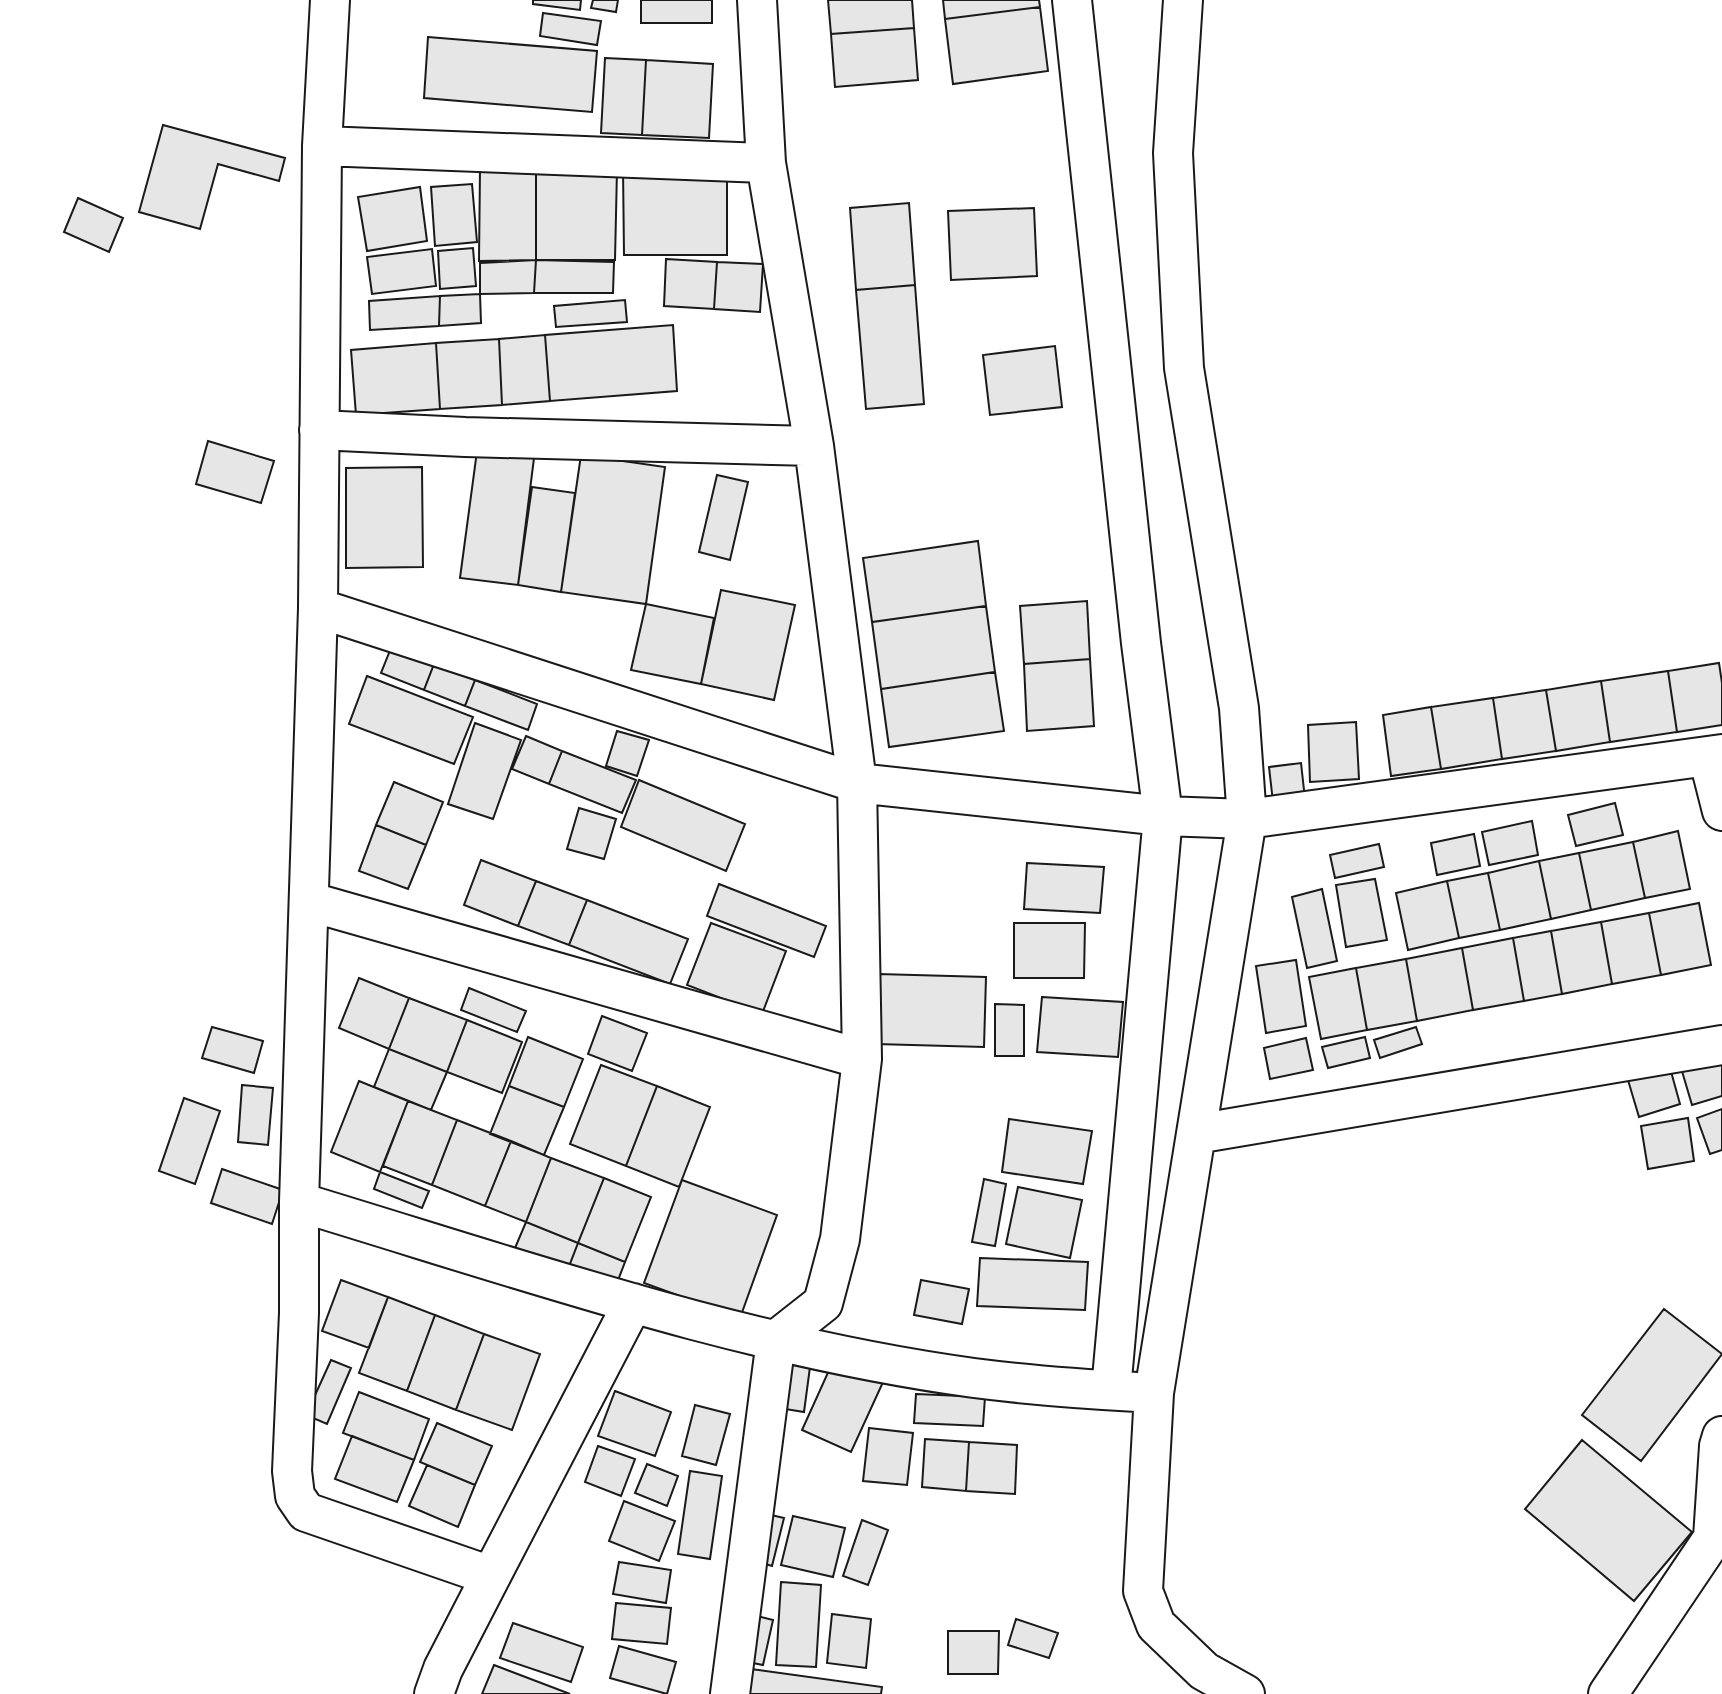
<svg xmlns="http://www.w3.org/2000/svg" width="1722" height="1694" font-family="Barlow,sans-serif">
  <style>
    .building { fill: #e6e6e6; stroke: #1a1a1a; stroke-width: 2 }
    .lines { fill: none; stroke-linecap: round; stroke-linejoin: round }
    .street-casing { stroke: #1a1a1a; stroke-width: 42 }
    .street { stroke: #fff; stroke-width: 38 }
  </style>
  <rect width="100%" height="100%" fill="#fff"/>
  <path class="building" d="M533,0H581L580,10L533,4Z
    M593,0H618L616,12L591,8Z
    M641,0H712V23H641Z
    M828,0H912L914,28L831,34Z
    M943,0H1039L1040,7L945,19Z
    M1040,7L1048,71L953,84L945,19Z
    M543,13L601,21L597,45L540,36Z
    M914,28L918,80L835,87L831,34Z
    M428,37L597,51L592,112L424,98Z
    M605,58L646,60L642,135L601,133Z
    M646,60L713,64L709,138L642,135Z
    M163,125L285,158L279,181L218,164L200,229L139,212Z
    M480,169L536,170V260L479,261Z
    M623,169H727V255H624Z
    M536,170H617L615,260H536Z
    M472,184L477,242L435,246L431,187Z
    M420,187L427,241L367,251L358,197Z
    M78,198L123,218L109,252L64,232Z
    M909,203L915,285L856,290L850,208Z
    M1034,208L1037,276L951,280L948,211Z
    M473,248L476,286L440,289L438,251Z
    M432,249L436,286L372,294L367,257Z
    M666,259L717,262L714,309L664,306Z
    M536,260L614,262L613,293H534Z
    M536,260L534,293L480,294V263Z
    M717,262L763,264L760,312L714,309Z
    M915,285L924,404L866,409L856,290Z
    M480,294L481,323L439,326L440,296Z
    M440,296L439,326L370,330L369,301Z
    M625,300L627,322L556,327L554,306Z
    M673,325L677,391L550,401L545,335Z
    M545,335L550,401L502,405L499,339Z
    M499,339L502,405L440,409L436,343Z
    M436,343L440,409L356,415L351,350Z
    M1055,346L1062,407L990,415L983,355Z
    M208,441L274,461L261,503L196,484Z
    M477,451L534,458L518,585L460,578Z
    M581,455L665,467L646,604L561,592Z
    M422,467L423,567L346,568V468Z
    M717,475L748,482L730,560L699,552Z
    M532,487L575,493L561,592L518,585Z
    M978,541L986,606L872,622L863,558Z
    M721,590L795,605L774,700L701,684Z
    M1087,601L1090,659L1024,664L1020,606Z
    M646,604L714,618L701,684L631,670Z
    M986,606L995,672L881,689L872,622Z
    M391,648L434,664L424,690L381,673Z
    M1090,659L1094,726L1027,731L1024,664Z
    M1719,663L1722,683V725L1677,732L1668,671Z
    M434,664L475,680L465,706L424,690Z
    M1668,671L1677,732L1610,742L1601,681Z
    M995,672L1004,731L889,747L881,689Z
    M367,676L473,717L454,764L349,724Z
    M475,680L537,704L528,730L465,706Z
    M1601,681L1610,742L1556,751L1546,690Z
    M1546,690L1556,751L1502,759L1493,698Z
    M1493,698L1502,759L1441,769L1431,707Z
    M1431,707L1441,769L1391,776L1383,715Z
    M1356,722L1359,779L1310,782L1308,725Z
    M475,723L521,740L493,819L448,804Z
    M617,731L649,740L637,776L606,766Z
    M526,736L562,751L549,784L512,769Z
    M562,751L636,780L622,813L549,784Z
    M1301,763L1305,799L1273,802L1269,767Z
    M639,780L745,824L726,871L621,827Z
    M394,782L443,802L426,845L376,825Z
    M1615,803L1623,835L1576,846L1568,815Z
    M579,808L616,819L604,859L567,849Z
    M1532,821L1538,855L1489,865L1482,832Z
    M376,825L426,845L408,889L359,871Z
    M1678,831L1690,889L1645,898L1633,842Z
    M1474,834L1480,866L1437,875L1431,843Z
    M1633,842L1645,898L1591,910L1579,853Z
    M1379,844L1384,867L1335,878L1330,855Z
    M1579,853L1591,910L1551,919L1539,861Z
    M481,860L536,881L518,926L464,905Z
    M1539,861L1551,919L1500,930L1488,873Z
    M1027,863L1104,867L1100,913L1024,909Z
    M1488,873L1500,930L1459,938L1447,881Z
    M1375,879L1387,940L1346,947L1336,885Z
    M536,881L587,900L569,945L518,926Z
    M1447,881L1459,938L1408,950L1396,893Z
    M719,884L826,926L814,957L707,916Z
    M1322,889L1337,961L1307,968L1292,897Z
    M587,900L688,939L670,984L569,945Z
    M1699,903L1711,965L1661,975L1649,913Z
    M1649,913L1661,975L1612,984L1601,922Z
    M1601,922L1612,984L1562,994L1551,931Z
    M711,923L786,951L762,1014L687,985Z
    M1014,923H1085L1084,978H1014Z
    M1551,931L1562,994L1524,1001L1513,938Z
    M1513,938L1524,1001L1473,1010L1462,948Z
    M1462,948L1473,1010L1417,1021L1406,959Z
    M1406,959L1417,1021L1367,1030L1356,968Z
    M1296,960L1306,1026L1266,1033L1256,966Z
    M1356,968L1367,1030L1321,1039L1309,977Z
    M878,974L986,977L984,1047L876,1044Z
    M359,978L409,998L389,1049L339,1028Z
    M469,988L526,1011L517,1032L461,1010Z
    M1042,997L1123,1002L1118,1057L1037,1052Z
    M409,998L467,1020L447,1072L389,1049Z
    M995,1004L1024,1005V1056H995Z
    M602,1016L647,1033L632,1071L588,1054Z
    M467,1020L522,1042L502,1093L447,1072Z
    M212,1027L263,1041L254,1073L202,1058Z
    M1416,1027L1422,1044L1380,1058L1374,1040Z
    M528,1037L583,1059L564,1107L509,1086Z
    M1365,1037L1370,1058L1328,1068L1322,1047Z
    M1306,1038L1313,1070L1270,1079L1264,1048Z
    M389,1049L447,1072L431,1110L374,1087Z
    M1722,1051V1096L1692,1105L1679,1061Z
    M1667,1057L1680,1104L1639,1117L1625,1070Z
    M601,1065L657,1086L626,1166L570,1144Z
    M359,1081L408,1101L380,1172L331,1152Z
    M242,1085L273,1088L268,1145L238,1142Z
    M509,1086L564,1107L544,1155L490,1134Z
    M657,1086L710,1107L679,1187L626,1166Z
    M184,1098L220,1111L195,1184L159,1171Z
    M408,1101L457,1120L432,1185L383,1166Z
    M1722,1109V1150L1710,1154L1697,1118Z
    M1688,1118L1694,1161L1648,1169L1641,1126Z
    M1009,1119L1092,1131L1083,1184L1002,1172Z
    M457,1120L511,1141L485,1206L432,1185Z
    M511,1141L551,1158L526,1222L485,1206Z
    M551,1158L604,1178L578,1243L526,1222Z
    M222,1169L283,1190L272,1224L211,1203Z
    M380,1172L429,1191L422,1208L374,1189Z
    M604,1178L651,1197L625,1262L578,1243Z
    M984,1179L1006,1184L995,1246L972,1242Z
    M682,1180L777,1215L740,1318L644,1283Z
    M1018,1187L1082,1200L1070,1258L1006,1244Z
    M526,1222L578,1243L568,1269L515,1248Z
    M578,1243L625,1262L615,1288L568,1269Z
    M980,1258L1088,1262L1085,1310L977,1306Z
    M341,1280L388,1297L369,1348L322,1331Z
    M921,1280L969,1289L962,1324L914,1315Z
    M388,1297L435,1315L407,1391L359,1373Z
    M1664,1309L1722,1354L1641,1461L1582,1415Z
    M435,1315L484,1334L456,1410L407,1391Z
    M484,1334L540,1354L512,1430L456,1410Z
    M835,1357L884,1380L851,1452L802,1430Z
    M331,1360L351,1368L327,1424L306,1415Z
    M786,1364L810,1367L804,1412L779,1408Z
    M615,1391L671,1412L655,1456L598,1436Z
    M359,1392L429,1419L414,1460L343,1433Z
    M916,1394L985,1397L983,1426L914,1423Z
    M695,1405L730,1414L716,1465L682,1456Z
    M437,1423L492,1446L475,1485L420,1462Z
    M869,1428L913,1433L907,1485L863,1481Z
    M352,1436L414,1460L397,1502L335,1479Z
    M925,1439L969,1442L966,1491L922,1487Z
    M1582,1440L1692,1532L1634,1601L1525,1509Z
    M969,1442L1017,1445L1015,1494L966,1491Z
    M598,1446L635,1459L621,1496L585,1482Z
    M647,1464L678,1476L667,1506L635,1493Z
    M427,1465L475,1485L458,1527L409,1506Z
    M690,1471L722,1476L710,1559L678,1554Z
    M624,1501L675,1521L659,1561L609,1541Z
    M767,1514L784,1518L772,1566L755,1561Z
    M793,1516L845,1528L833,1577L781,1565Z
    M862,1520L888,1530L868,1585L843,1576Z
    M619,1562L671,1570L666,1603L613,1594Z
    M781,1582L821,1585L816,1667L776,1665Z
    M616,1603L671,1608L667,1644L612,1639Z
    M832,1614L871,1619L866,1668L827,1663Z
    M753,1615L773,1620L763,1665L743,1661Z
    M1016,1619L1058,1633L1049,1658L1008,1645Z
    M513,1623L583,1647L571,1682L500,1658Z
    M948,1631H999L998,1674H948Z
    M619,1646L676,1662L667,1694L610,1678Z
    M494,1665L570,1694H482Z
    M751,1669L882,1687L881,1694H747Z"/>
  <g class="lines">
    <g class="street-casing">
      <path id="street" d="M330,0L322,146L318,608L299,1202V1313L292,1471L295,1496L306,1512L491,1576
        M757,0L766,163L814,446L857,783L1163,816L1247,819L1722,754
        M1072,0L1141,643L1163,816L1111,1390
        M1183,0L1173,153L1184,368L1239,708L1247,819L1154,1393L1143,1591L1156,1625L1204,1671L1245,1694
        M322,146L766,163
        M319,430L465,437L814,446
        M318,608L857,783L862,1059L840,1239L823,1303L776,1340L730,1694
        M1708,756L1722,811
        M311,902L862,1059
        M1196,1134L1722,1045
        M299,1202C521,1269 744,1347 974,1378C1028,1385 1083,1389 1137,1392
        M434,1694L443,1669L491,1576L633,1303
        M1608,1694L1713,1538L1719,1446L1722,1436"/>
    </g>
    <use href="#street" class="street"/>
  </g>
</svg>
